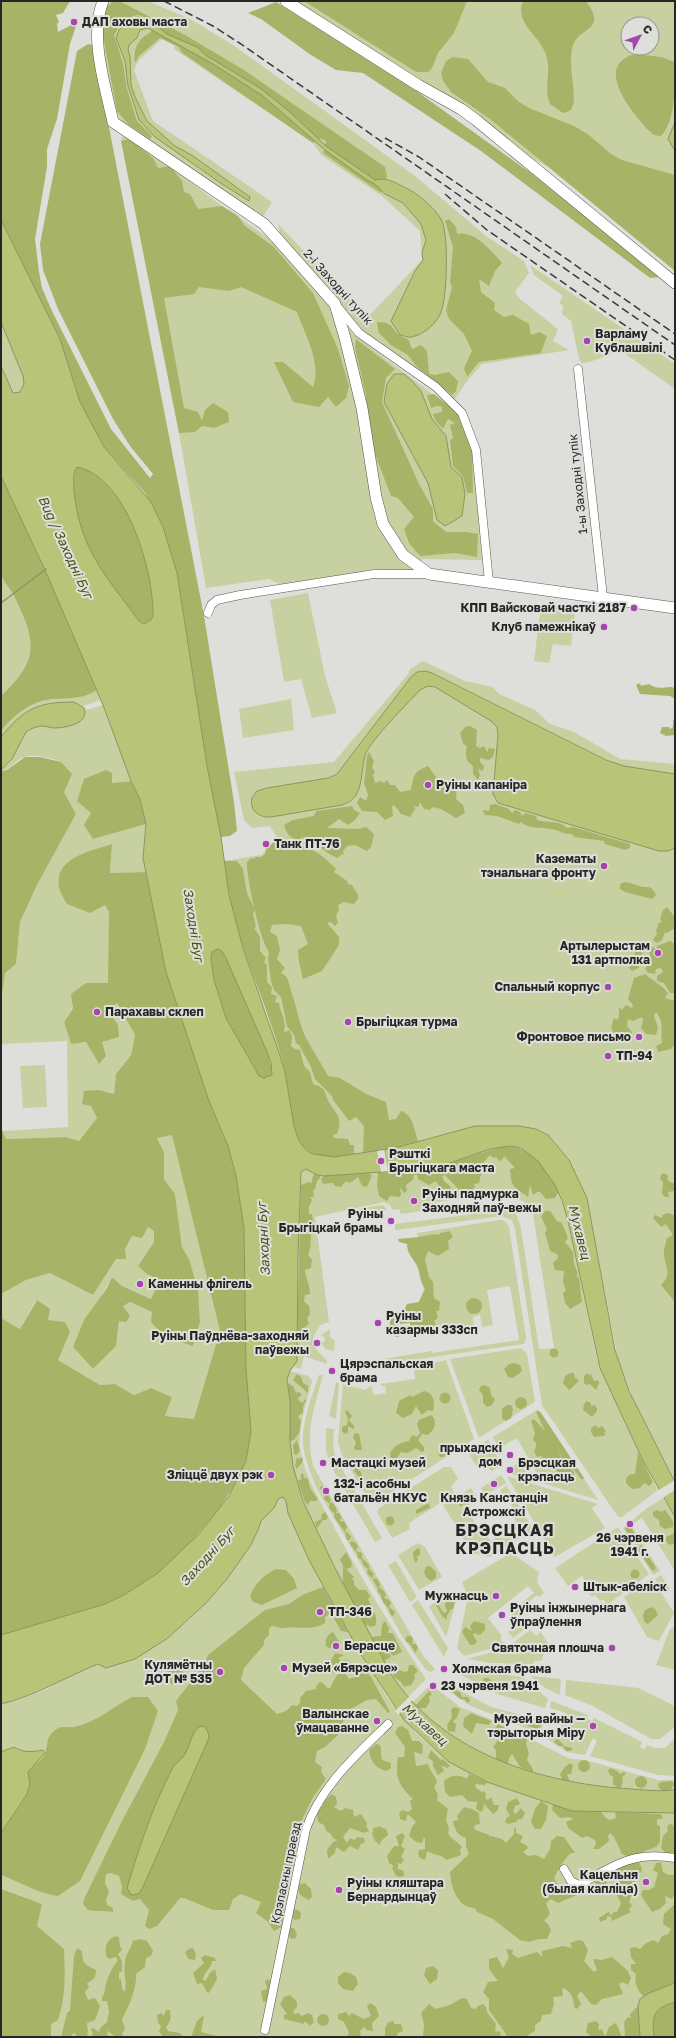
<svg xmlns="http://www.w3.org/2000/svg" width="676" height="2038" font-family="'Golos Text',sans-serif">
  <style>
    .green { fill: #c7d0a0; fill-rule: evenodd }
    .forest { fill: #a7b467 }
    .water { fill: #b8c578; stroke: #8c955f; fill-rule: evenodd }
    .pier { fill: #dedfdb }
    .lines { fill: none; stroke-linecap: round; stroke-linejoin: round }
    .stream { stroke: #8c955f; stroke-width: 1.5 }
    .minor-casing { stroke: #565753; stroke-width: 9 }
    .major-casing { stroke: #565753; stroke-width: 12 }
    .minor { stroke: #fff; stroke-width: 8 }
    .major { stroke: #fff; stroke-width: 11 }
    .rail { stroke: #393938; stroke-width: 1.5; stroke-dasharray: 8 4; stroke-linecap: butt }
    .poi-dot { fill: #a545ae; stroke: #dedfdb; stroke-width: 1.5 }
    .labels { text-anchor: middle; stroke-width: 4; stroke-linejoin: round; paint-order: stroke }
    .poi-label { font-size: 12px; font-weight: bold; fill: #262625; stroke: #dedfdb; text-anchor: start }
    .street-label { font-size: 12px; fill: #262625; stroke: #dedfdb }
    .water-label { font-size: 13px; font-style: italic; fill: #495017; stroke: #dedfdb }
    .district-label { font-size: 16px; font-weight: bold; letter-spacing: 1px; fill: #262625; stroke: #dedfdb }
  </style>
  <rect width="100%" height="100%" fill="#dedfdb"/>
  <path class="green" d="M109,1H148L192,20L233,45L415,176L486,236L524,261L529,273L515,292L520,299L558,329L553,341L569,350L482,364L468,380L454,400L437,384L362,330L280,234L278,224L357,307L370,315L422,260L420,231L382,196L321,155L313,143L174,49L175,46L162,39L139,60L134,70L153,121L272,202L262,218L126,127L115,111L104,58L101,30Z
    M295,1H675V230L531,158L441,94ZM628,24H652V48H628Z
    M125,136L170,166L222,206L276,243L353,334L459,414L472,451L482,560L422,559L421,572L376,569L288,588L269,579L206,588L179,433L121,138Z
    M530,265L675,364V389L620,350L590,362L582,363L579,359L571,321L562,314L563,306L559,303L563,296L534,275Z
    M1,322L23,376L24,384L18,394L11,390L1,366Z
    M1,575C15,594 36,632 31,657C27,673 13,685 1,696Z
    M308,593L325,676L337,713L312,718L301,679L284,682L270,600Z
    M541,605L575,610L571,646L553,644L549,663L534,661Z
    M423,661L465,681L493,687L499,694L535,710L550,724L574,732L620,759L675,764V774L624,766L606,760L432,673L417,672L411,677L341,771L257,814L266,817H271L342,805C366,798 359,772 366,753C372,739 408,703 420,690L428,685L435,687L491,721L497,727L498,735L672,850L675,848V1480L635,1403L619,1364L587,1198L569,1160L548,1135L475,1126L395,1148L334,1157L288,1088L224,861L261,855L279,841L270,826L252,828L244,820L234,772L334,762L409,673V670Z
    M97,690L101,700L83,706L86,710L103,705L131,781L112,783L91,813L93,839L146,824L143,858L146,872L110,873L112,844L105,905L109,912V983H86L64,1022L71,1044L86,1042L99,1064L102,1042L118,1025L108,1011L117,1003L135,1035L131,1055L116,1074L114,1094L99,1090L91,1106L97,1118L79,1142L66,1137L6,1139L3,1131L68,1127L67,1041L1,1044V992L3,990L5,973L16,964L20,922L37,885L76,814L64,792L61,762C50,758 32,752 20,759C13,764 9,770 1,771V731C15,714 32,700 55,699C70,698 84,698 97,690Z
    M291,699L294,730L243,738L239,709Z
    M45,1065L47,1107L23,1108L20,1066Z
    M173,1135L220,1331L195,1419L165,1416L172,1397L151,1388L134,1395L115,1384L100,1385L58,1360L48,1320L36,1300L20,1329L1,1318V1294L26,1280L50,1273L93,1295L116,1259L125,1249L132,1236L148,1227L155,1231L154,1242L138,1266L147,1274L160,1281L151,1299L122,1286L112,1277L73,1347L93,1369L116,1346L119,1321L123,1306L130,1302L152,1312L189,1259L182,1247L175,1194L164,1179V1152L157,1137Z
    M504,1146L555,1185L568,1221L597,1359L642,1461L658,1490L622,1517H619L614,1511L542,1405L515,1229L512,1220L502,1216L395,1230V1224L506,1210L516,1213L521,1228L539,1349L554,1348L532,1208C509,1185 465,1199 436,1202L437,1209L401,1214L399,1209L393,1210L390,1205L384,1202L315,1217L329,1322L320,1325L313,1338L316,1349L327,1361V1364L304,1356L301,1369L294,1367L297,1359L300,1177L303,1170L308,1169L317,1175L324,1176L388,1171Z
    M383,1205L387,1210L348,1214L350,1210Z
    M499,1220H504L509,1227L526,1338L524,1344L390,1363L389,1359L366,1362L432,1351V1353L519,1340L510,1286L487,1290L493,1325L482,1327L480,1315L473,1317L474,1328L413,1336L410,1322L426,1285L417,1233Z
    M330,1329V1337L335,1341L334,1351L325,1349L321,1342H324L325,1337L321,1336L322,1334Z
    M521,1348L527,1354L535,1402L479,1438L450,1359Z
    M446,1360L474,1439L378,1501H369L341,1453L338,1441L343,1384L365,1390L371,1386L374,1395L386,1393L385,1386H381V1384L415,1379L414,1368Z
    M290,1371L308,1376L312,1381C307,1402 298,1426 300,1447C304,1476 320,1500 333,1525C361,1578 392,1629 426,1679L407,1698C385,1666 368,1632 351,1597C328,1554 303,1512 293,1464C289,1444 290,1424 290,1404C290,1393 285,1381 290,1371Z
    M319,1375H323C314,1409 305,1431 313,1466L424,1657L435,1669L431,1672L426,1670L404,1639L316,1487C311,1474 304,1458 303,1443C302,1420 312,1396 319,1375Z
    M336,1382L339,1383L336,1419L329,1416Z
    M537,1410L540,1411L598,1500L542,1483L517,1438L499,1448L493,1437Z
    M326,1428L334,1429L333,1444L335,1456L328,1458L326,1449Z
    M488,1440L502,1465L492,1471L486,1467L478,1468L469,1455L481,1447L483,1443Z
    M524,1459L538,1483L505,1472Z
    M338,1462L382,1538L375,1542L331,1466Z
    M444,1467H451L458,1479L451,1486L454,1494L409,1523L410,1529L392,1538L377,1512L379,1508Z
    M501,1475L506,1483L485,1495L481,1488L492,1481L494,1487L498,1485L493,1480Z
    M507,1476L598,1504L592,1508L605,1528L555,1557Z
    M507,1486L514,1498L510,1501L508,1498L505,1500L500,1490Z
    M471,1488L478,1499L468,1506L474,1516L472,1518L480,1531L482,1530L491,1541L497,1537C508,1542 510,1529 518,1525L512,1513L515,1511L511,1504L516,1501L534,1530L489,1557L472,1553L443,1505Z
    M283,1497L286,1501L288,1513L335,1611L388,1698L416,1733L449,1762L487,1782L567,1810L584,1812L675,1813V1983L663,1987L638,2003L640,2037H1V1704L19,1700L47,1689L79,1671L153,1645L168,1638L194,1615L227,1579L251,1545L258,1530L260,1521L274,1508L278,1499Z
    M663,1498L675,1517V1571L642,1518L631,1525L660,1571L653,1575L623,1528L647,1508Z
    M618,1527L649,1574L607,1605L603,1599L600,1601L595,1595L592,1597L587,1591L590,1588L582,1576L568,1586L555,1568Z
    M418,1543L425,1547L442,1577L419,1590L398,1555Z
    M511,1553L539,1572L537,1582L544,1593L539,1597L537,1595L522,1608L523,1610L518,1614L528,1627L513,1638L508,1632L519,1623L510,1612L534,1593L528,1586L488,1618L502,1636L500,1638L505,1645L464,1656L457,1648L468,1597L462,1582Z
    M396,1561L417,1597L410,1602L388,1565Z
    M661,1575L670,1589L664,1592L655,1579Z
    M652,1578L674,1613L659,1641L647,1637L624,1597Z
    M451,1593L456,1601L446,1637L429,1606Z
    M418,1600L448,1648L444,1657L412,1605Z
    M675,1626V1670L656,1665L670,1629Z
    M530,1630L536,1636L541,1632L548,1644L541,1661H534V1664L491,1663L467,1659L507,1648Z
    M465,1670L522,1677L548,1699L545,1708L500,1695L461,1675Z
    M531,1676L561,1679L560,1695L545,1688Z
    M566,1680L638,1688L675,1706V1727L660,1739H651L593,1706L565,1695Z
    M445,1682L491,1707L543,1721L541,1732L538,1733L469,1705L440,1685V1683Z
    M433,1686L460,1707L495,1721L568,1758L589,1761L658,1780H675V1790C658,1792 640,1789 623,1788C566,1783 506,1771 457,1740C440,1729 428,1715 412,1703L427,1688Z
    M551,1701L588,1715L587,1719L592,1721L594,1718L642,1742L640,1747L645,1749L647,1745L655,1748H665L675,1738V1776L658,1775L590,1756L597,1741L593,1738L585,1755L567,1752L547,1739L550,1734L558,1735L566,1713L550,1708Z"/>
  <path class="forest" d="M1,1H70L63,13L56,15L59,22L57,24L58,32L75,23L76,26L70,44L57,119L47,149V167L35,239L39,272L42,288L52,311L111,429L150,478L153,474L130,446L113,419L58,309L43,270L40,244L77,51L88,44L93,45L204,616L234,802L237,831L230,836L221,837L207,766L177,573L163,527L145,493L104,447L93,429L80,402L60,339L1,220Z
    M119,1L185,35L244,70L385,167L387,177L381,193L323,153L326,141L320,138L313,143L181,52L179,47L160,38L139,56L135,63C133,48 138,39 151,32L152,20L138,15L124,19L114,35L123,63L127,89L137,121L152,136L150,139L129,125L117,111L101,25L105,8L113,2Z
    M304,1H467L454,33L438,53L432,68L428,72H416Z
    M523,1H586C609,33 577,25 572,49C569,65 574,84 574,100C573,108 571,112 563,113L550,104C543,88 552,71 546,55C540,35 514,24 523,1Z
    M276,2L394,75L532,174L660,277L650,278L481,151L363,73L336,70L311,55L261,19L248,13Z
    M635,54L661,57L675,62C675,84 676,122 661,136L654,135L647,129C631,111 593,65 635,54Z
    M453,57L468,59L488,82L505,88L519,102L529,108L574,126L589,135L611,154L622,160L675,175V271L490,119L451,92L443,81L441,73L446,61Z
    M129,139L153,158L158,168L170,166L182,181L184,192L190,194L198,209L222,206L238,216L245,226L273,246L313,293L338,349L349,386L346,398L336,407L328,397L319,407L293,402L274,362H283L313,387C322,363 305,335 297,312L241,287L229,291L199,287L194,294L164,298L184,408L198,412L202,420L205,410L213,403L228,412L229,422L214,428L202,426L195,432L179,433L121,141Z
    M449,219L456,227L457,234C474,230 491,250 502,263L495,271L489,286L479,279L481,292L495,303L494,310L504,317L513,315L529,324L531,335L540,332L547,336L541,353L479,362L467,377L464,368L472,351L464,334L449,319L446,310L452,287L450,282L453,247L445,221Z
    M377,322C398,322 389,333 408,339L412,349L421,345L427,351L429,374L435,375L449,372L458,381L456,391L452,395L417,367L408,355L391,345L379,333Z
    M356,339L395,369L386,378L382,402L419,484L433,509V521L446,532H466L478,534L477,557L455,553L420,556L409,543L404,529L414,517L398,498L391,496L373,449L366,416V395L355,348Z
    M434,394L459,414L472,451L473,493H467L463,476L453,466L450,440L453,438L450,425L455,423L448,419L443,429L435,420L433,414L442,412V407L438,406L431,408L427,395Z
    M77,467C127,477 154,571 153,616L151,620L144,624L139,621C105,576 80,550 74,491C74,484 72,473 77,467Z
    M1,476L45,570L97,690C84,699 70,698 55,699C32,700 15,714 1,731V696C41,659 36,640 13,594C10,588 2,580 1,574C0,564 1,553 1,543C1,521 1,499 1,476Z
    M640,683L641,686L649,684C657,690 663,687 672,687L675,689V699L670,696L640,694L636,685Z
    M673,720H675V735L666,736L660,733L662,727H669L670,729L673,727Z
    M470,726L477,730L476,746L480,748L484,746L487,752L489,748L495,749L493,757L489,760L480,758V762L484,766L483,771L478,769L480,775L478,780L473,774V766C465,761 465,755 467,747L463,743L460,733L465,727Z
    M369,752L374,761L372,768L375,772L373,775L375,783L381,781L384,783L387,780L390,785H395L400,792L411,790C414,775 413,772 428,766L436,777L440,791L442,784L447,782C454,787 458,790 456,799L463,805L465,813L456,818L441,809L432,807L430,810L424,809L420,802L418,807L414,806L415,809L410,817L401,814L394,805L392,806L393,816L385,820L377,812L362,811L357,803L360,797L366,801L368,795L364,783L367,756Z
    M25,757H40L61,762L72,774L64,792L76,814L37,885L20,922L16,964L5,973L3,990L1,992V771L7,770Z
    M106,770L112,773V783L131,781L140,799L146,824L93,839L84,825L91,813L77,801L84,779Z
    M495,804L509,809L512,813L515,810L520,812L522,816L525,813L536,816L537,820C547,823 560,820 567,828L573,827L630,844V848L625,850L605,844L604,841L574,837L572,834C561,834 559,830 551,829C542,827 527,829 521,822L519,824L497,816L485,815L482,810L489,811L490,805Z
    M352,806L354,810L360,813L355,820L348,825L339,819L327,828L358,829L366,827L374,834L371,847L367,851L355,845L347,846L343,851L344,855L342,854L338,858C326,854 325,849 316,845C310,842 306,842 302,836L301,840C292,840 286,834 284,825L293,820L314,816L316,811Z
    M282,840C307,846 318,850 336,869L334,872L347,881L348,884L352,885L358,895V899L354,904L344,902L338,905L339,909L336,916L338,923L335,926L331,922L327,923L339,937V945L322,971L303,979L299,962L298,950L308,944L301,926L287,924L272,925L270,932L277,936L280,950L277,959L285,968L281,973C290,977 289,986 292,994C297,1008 299,1024 306,1038C313,1051 321,1063 328,1076L340,1078L366,1094L386,1102L389,1120L396,1119L401,1111C412,1113 415,1131 418,1141L395,1148L363,1153L364,1126L356,1117L349,1121L333,1100L332,1096L315,1079L311,1067L299,1045L296,1043L294,1035L287,1026L281,997L274,990L271,981L268,958L269,952C260,941 246,876 247,862L251,858L254,859L256,857H261L265,854L266,848L274,842L280,843Z
    M112,844L110,873L146,872L166,972L209,1101L228,1146L236,1176L244,1228L246,1369L251,1431L249,1449L242,1473L220,1508L187,1547L158,1573L124,1595L105,1604L1,1635V1318L20,1329L37,1300L50,1309L48,1320L65,1322L70,1332L58,1360L100,1385L115,1384L134,1395L151,1388L172,1397L165,1416L194,1419L220,1331L172,1135L157,1138L164,1152V1179L175,1194L182,1247L189,1259L198,1290L200,1322L193,1346L164,1336L151,1322L152,1312L130,1302L123,1306L130,1316L126,1322L119,1321L116,1346L93,1369L73,1347L84,1320L107,1288L112,1277L122,1286L151,1299L160,1281L147,1274L138,1266L154,1242V1231L148,1227L142,1238L132,1236L125,1249L126,1259H116L93,1295L50,1273L26,1280L1,1294V1127L6,1139L66,1137L79,1141L97,1118L91,1106L82,1104L84,1091L99,1090L114,1094L116,1074L131,1055L135,1035L117,1003L109,1011L118,1025L119,1037L102,1042L106,1056L99,1064L86,1042L71,1044L64,1022L73,1008L71,994L86,983H108L109,912L105,905L90,913L67,904C64,899 60,892 59,887C54,857 92,851 112,844Z
    M224,861H237L243,869L247,893L255,910L253,913L256,927L254,928L260,937V951L266,958L264,962L267,965V982L272,987L271,994L277,996L275,1002L279,1003C280,1012 287,1021 284,1031L285,1032L289,1030L292,1036L291,1046L295,1049L300,1050L304,1066L310,1072L313,1084C328,1089 323,1091 329,1102C337,1116 343,1116 337,1134L333,1135L334,1138L348,1139L350,1145H354V1155C337,1157 315,1161 303,1146C289,1131 289,1094 285,1073C276,1030 257,989 243,947C233,919 228,890 224,861Z
    M625,882C631,883 634,884 639,886C648,889 650,883 656,895L652,899L625,892L620,889V884Z
    M667,907L674,916L675,928L667,933L665,932L662,940L657,943L653,940L657,934L656,931L659,922L662,923L660,919L663,910Z
    M670,941L675,944V993H670L664,983L657,981V976L663,972L661,968L656,969L655,974L648,973L645,969L647,965H652L649,951L652,947L656,949L657,946Z
    M217,949L221,950L225,956C235,977 274,1057 272,1075L264,1078L259,1076L226,1018L214,980L211,960L212,952Z
    M636,950L643,953L638,957L639,968L632,971L629,968Z
    M645,974C653,981 662,985 668,993L665,998L675,1001V1044L671,1049L658,1052L656,1046L662,1043C660,1030 665,1024 656,1012L654,1016L658,1027L656,1035L646,1034L641,1028L643,1020L642,1017L633,1021L628,1019L627,1026L632,1032V1035L627,1038L622,1035L614,1033L611,1028L614,1018L617,1020L619,1017V1007L622,1010L626,1005L632,1008L633,1005L628,999L634,978Z
    M504,1146C530,1145 548,1170 559,1191L555,1198L546,1199L540,1192H537L533,1195L530,1185L528,1197C514,1187 511,1187 510,1169L515,1168L504,1156L503,1159L499,1161L496,1157L493,1158L490,1155L483,1163H480L484,1171L481,1174L479,1183L474,1184L475,1188L472,1189L473,1196L464,1195L445,1175L442,1176L444,1181L450,1186L451,1194L448,1195V1197L450,1200L435,1198L439,1186L436,1181L429,1185L418,1179L417,1175H414L413,1180L406,1185L407,1191L404,1193L400,1187L401,1194L400,1197L390,1196L387,1201L379,1196L377,1185L378,1172L436,1167Z
    M369,1173L372,1176L367,1187L362,1186L358,1177L350,1183L346,1181L341,1187L335,1186L333,1183L323,1184L321,1179L324,1176Z
    M664,1173L668,1176L667,1180L675,1184V1191L668,1192L669,1197H665L662,1194L663,1182L660,1179L661,1175Z
    M314,1174L320,1176V1178L317,1181L315,1189L313,1191L314,1197H310L312,1200L309,1207V1214H312L313,1222L307,1229L311,1235C310,1241 312,1247 308,1254L310,1258L312,1259L311,1268L305,1270C306,1279 310,1285 310,1294L305,1295L304,1301L309,1306L310,1314L307,1318L309,1324L304,1328L306,1331L307,1342L297,1338L301,1185L309,1182L312,1183V1179Z
    M545,1211H550L557,1221L562,1223L568,1238L565,1242L573,1252L574,1264L578,1274L576,1275L579,1278L582,1302L570,1309L565,1303L563,1293L566,1290L563,1282L564,1271L555,1270L553,1263L558,1258L557,1254L550,1251C549,1244 546,1239 545,1232L547,1230L541,1216Z
    M669,1213L675,1216V1302L661,1285C673,1273 665,1267 664,1255C663,1250 666,1243 667,1238L673,1235L666,1224L661,1227L653,1218L655,1215L662,1218V1215Z
    M450,1231L453,1237L448,1241L449,1249L438,1256L428,1251L425,1259L429,1277L433,1282L434,1298L440,1302L439,1311H436L438,1318L434,1321L436,1325L429,1330L412,1331L410,1329V1323L398,1324L400,1336L396,1337C390,1332 388,1320 391,1313L395,1315L396,1319L394,1322L396,1323L398,1318L404,1315V1310L407,1304L419,1302L425,1289C419,1281 421,1273 416,1264C412,1257 407,1253 407,1244L399,1242L398,1239L419,1237L434,1234L439,1235L440,1233Z
    M466 1306a8 8 0 1 1 16 0a8 8 0 1 1-16 0Z
    M549.5 1353a4.5 4.5 0 1 1 9 0a4.5 4.5 0 1 1-9 0Z
    M514,1363L520,1365L522,1370L519,1374L512,1378L508,1377L504,1369L509,1364Z
    M570,1373H574L575,1378L578,1379V1382L569,1390L563,1383L565,1376Z
    M587,1373L589,1375L591,1374L594,1381L598,1380L599,1383L596,1390L590,1384L587,1385L584,1383V1376Z
    M297,1374L301,1377L303,1383L308,1386V1393L293,1380Z
    M288,1383L293,1386L296,1393L299,1392L302,1395L298,1398L299,1401L303,1403L305,1399L306,1401L303,1406V1413L298,1416L301,1421L299,1433L294,1440L290,1441V1401Z
    M485,1385L490,1388L491,1395L495,1399L492,1405L487,1407L483,1403V1395L479,1390L481,1386Z
    M424,1391C434,1393 435,1402 433,1411L428,1410L422,1415L416,1406L412,1414L403,1418L396,1413L399,1401L410,1395L412,1397Z
    M439.5 1398a5.5 5.5 0 1 1 11 0a5.5 5.5 0 1 1-11 0Z
    M515 1403a6 6 0 1 1 12 0a6 6 0 1 1-12 0Z
    M587,1401L591,1403V1406L595,1405L597,1408V1411L592,1417L583,1410L584,1404Z
    M507,1405H511L513,1409L511,1418L506,1421L502,1419V1409Z
    M347,1410L352,1416L349,1420L355,1427L353,1429L348,1426V1432L346,1434L342,1432V1427L347,1425L348,1419L345,1412Z
    M538,1411L541,1413L584,1478L582,1480L575,1471L561,1457L557,1443L561,1459L574,1472V1475L567,1482L563,1480L554,1467L549,1469L541,1456L537,1457L534,1451L536,1448V1443L533,1440L535,1433L531,1421L534,1419L545,1431L536,1412Z
    M431,1415L434,1418C436,1426 434,1430 428,1435L422,1434L418,1440L424,1447V1451L422,1452L416,1448L408,1453L401,1452L396,1459H391L390,1453C395,1445 400,1443 409,1441L412,1435L417,1437L420,1433L417,1424L419,1420Z
    M596,1425L598,1428L602,1426L606,1431L604,1433L606,1434L604,1436L594,1437L591,1432V1428Z
    M355,1433L359,1434L362,1450H355L354,1448L356,1442L353,1438Z
    M297,1440L300,1451L296,1455L294,1454L293,1445Z
    M450,1444H453L454,1449L446,1453L444,1457H440L438,1453L440,1450L443,1452L444,1447H447L448,1449Z
    M638,1452L653,1482L649,1486L644,1483L640,1488L632,1489L626,1483V1478L631,1474H635Z
    M297,1457L299,1459L302,1457L303,1461L297,1469L295,1466Z
    M355,1467L361,1472L364,1483L354,1471Z
    M302,1473L304,1475L303,1477L308,1479L310,1488L317,1498V1501H310L308,1505L305,1502L298,1481L302,1478L300,1476Z
    M321,1486L326,1490L325,1494L328,1495L331,1500L329,1502L333,1503L337,1510L336,1513H339L342,1518L340,1519L341,1522L344,1521L347,1527L345,1531L351,1536L350,1540H347L345,1532L334,1517L335,1513L332,1512L329,1507L330,1504L324,1499L325,1496L320,1488Z
    M409,1491L411,1492V1498L403,1504L399,1503V1498Z
    M473,1494L474,1496L460,1507L459,1502Z
    M427,1504H429L430,1508L416,1514V1510Z
    M657,1510L661,1512L665,1510L673,1521V1527L665,1529L660,1526L659,1520L653,1516V1512Z
    M325,1512L328,1517L326,1520H323L317,1528L315,1522L322,1519L321,1515Z
    M385.5 1521a4.5 4.5 0 1 1 9 0a4.5 4.5 0 1 1-9 0Z
    M629,1525L638,1538L637,1543L632,1540L625,1529Z
    M675,1531V1543L669,1545L666,1541V1537L673,1534Z
    M351,1541L356,1543L358,1546L356,1551L362,1553V1558L369,1565V1569L374,1574L372,1578L367,1573L368,1569L363,1565L362,1560L358,1558L357,1553L350,1544Z
    M641,1545L656,1568L654,1571L651,1569L638,1550Z
    M418,1548L420,1549V1555L417,1556L418,1559L416,1563L414,1560L413,1552Z
    M346,1552L352,1563L351,1568H348L347,1570L354,1577L351,1580H354V1585L359,1590H366L370,1596L368,1599L376,1617V1625L371,1627L364,1624L343,1583V1565L340,1560Z
    M430,1566L436,1572V1578L431,1581L426,1577L424,1572L426,1567Z
    M276,1569L286,1570L294,1579L297,1588L262,1605L253,1602L250,1597C254,1584 264,1575 276,1569Z
    M630.5 1574a4.5 4.5 0 1 1 9 0a4.5 4.5 0 1 1-9 0Z
    M374,1578L377,1579L380,1584L379,1588L383,1590L386,1595L384,1598L389,1600L391,1603L389,1607L395,1612L393,1616L390,1614L389,1609L383,1602L380,1593H378V1589L373,1579Z
    M323,1587L348,1632L341,1631L331,1613L325,1617V1623C313,1631 298,1626 284,1628C281,1629 276,1626 272,1626L269,1629V1635L264,1640V1645L244,1668L241,1680L277,1714L286,1711L292,1705L297,1706L300,1703V1698L306,1691L316,1689V1686L320,1682L324,1684L327,1688H330L337,1675L340,1673L339,1668L331,1674L326,1671L335,1653L344,1655L338,1658L341,1661L348,1660L351,1665L344,1672L349,1679L359,1676L364,1665L369,1673L368,1676L370,1675L390,1712L388,1713L376,1699L367,1700L347,1711L338,1735L325,1747L317,1751L315,1762L322,1767L321,1772L326,1779L312,1799L301,1822L281,1927L274,1931L268,1922L256,1913L261,1902L241,1894L233,1899L229,1910H213L184,1898H180L157,1926L149,1929L145,1926L149,1910L140,1899L133,1901L121,1894L122,1886L119,1876L111,1873L106,1874L105,1883L109,1892L106,1900L107,1905L113,1908V1912C104,1910 97,1912 88,1910L83,1904L84,1899L121,1823L164,1742L178,1710L176,1701L204,1665L208,1655L265,1610L289,1604L302,1595Z
    M453,1594L455,1601L453,1609H451L447,1616V1620L442,1616L436,1605L438,1604L443,1612L446,1613L447,1610L445,1606L447,1598Z
    M651,1607L655,1609L658,1615L648,1624L644,1622L643,1615L645,1610Z
    M385,1621L389,1628L388,1633H393L402,1652L393,1656L388,1650L391,1657L384,1661L371,1637L381,1636L382,1625Z
    M474,1621L485,1624V1630L480,1635L474,1633L473,1635L477,1641L474,1645H470L462,1632L465,1627L472,1631L470,1626Z
    M333,1632L340,1643L335,1647L329,1648L326,1646C325,1640 327,1634 333,1632Z
    M407,1636H411L413,1639L412,1644H416L418,1648L415,1653L411,1645L405,1640Z
    M409,1665H413L418,1671L414,1675L415,1678L411,1685L404,1687L401,1682L394,1677L393,1672L397,1669L404,1672L408,1671Z
    M166 1676a9 9 0 1 1 18 0a9 9 0 1 1-18 0Z
    M484,1678H489L495,1686L492,1688L489,1685L484,1687L481,1684Z
    M454,1689L461,1693L462,1697H468L470,1701L468,1703L464,1699H460L452,1691Z
    M429,1691L432,1694L429,1697L430,1701L426,1708H418L415,1706Z
    M132,1697H148L158,1711L145,1749L80,1881L58,1896C37,1893 20,1882 1,1875V1833L23,1801L29,1787L28,1772C32,1765 42,1761 45,1754C48,1745 46,1737 54,1731C61,1725 65,1728 74,1727C95,1723 113,1707 132,1697Z
    M454,1707L460,1709L457,1717L453,1722L456,1724L455,1732L448,1731L447,1725L452,1717L451,1710Z
    M471,1713L491,1721L489,1725L476,1723L472,1734L463,1726L464,1718Z
    M530,1720L536,1723L538,1722L541,1726L537,1729L526,1725L527,1721Z
    M498,1724L512,1731L508,1736L516,1738L517,1735L527,1739L526,1744L529,1753L527,1760L533,1769V1772L520,1767L512,1754L509,1758L508,1764L498,1761L496,1758V1750L493,1747L498,1740H503L505,1737L496,1728Z
    M402,1726L408,1730L412,1741H419L423,1745L422,1754L414,1752L416,1766L428,1764C430,1772 435,1775 437,1782L434,1787L438,1794L437,1800L448,1809L446,1820L449,1829L448,1833C450,1839 458,1841 462,1847L460,1849L461,1855L447,1860C438,1853 436,1856 427,1851L425,1860L420,1858L418,1854L419,1850L425,1849V1839L424,1837L422,1843L416,1842L409,1836L412,1827L416,1822L409,1815H407L406,1821L400,1819L399,1813L402,1810L408,1812L412,1809L410,1801L413,1799C398,1785 395,1777 398,1757H404L405,1747L395,1733L398,1727Z
    M557,1738L564,1746L572,1748V1750L570,1751H566L563,1746H559L554,1742Z
    M376,1744L380,1745C382,1750 380,1754 382,1760L391,1763V1768L387,1771C375,1768 371,1762 369,1750Z
    M431,1750L441,1760L443,1759L450,1766L447,1768L441,1765L444,1771L438,1775L433,1766V1761L428,1758Z
    M578 1766a6 6 0 1 1 12 0a6 6 0 1 1-12 0Z
    M570,1763L573,1765L571,1774H567L570,1782L567,1783L563,1782L560,1774L565,1767Z
    M610,1768L617,1771L620,1774L624,1772L626,1774L622,1777L623,1782L620,1790L613,1784V1777L610,1775L608,1771Z
    M469,1774L487,1782L485,1785L475,1784L476,1788L481,1791V1793L484,1791L486,1794L485,1798L488,1800L491,1797L494,1805H499L498,1810L493,1814L484,1804L483,1810L481,1812L476,1809L477,1802L468,1801L462,1795L450,1797L445,1792L444,1781C451,1775 459,1774 467,1779Z
    M635 1782a6 6 0 1 1 12 0a6 6 0 1 1-12 0Z
    M672,1781L674,1784L671,1790L665,1792L659,1788L658,1784L661,1782Z
    M332,1794L336,1797L337,1804L334,1807L341,1811L345,1808L353,1810L354,1817L361,1814L367,1823L366,1826L369,1831L364,1833L350,1828L343,1837L347,1843L350,1838L354,1840L358,1837L364,1838L365,1842L360,1845L358,1850L350,1846L344,1852L336,1847L335,1853L328,1859L327,1850L332,1843L337,1840L333,1838L330,1833L327,1832L324,1825L318,1822L317,1814L321,1807L323,1806V1802Z
    M517,1798L520,1804L515,1806L513,1812L516,1814L521,1808L525,1813L522,1819H518L516,1822L508,1824L505,1822L506,1818L510,1816L506,1809L508,1802Z
    M541,1801L548,1806L546,1820L541,1829H535L531,1822L535,1809Z
    M553,1804L573,1811L601,1812L606,1818L610,1820L616,1818L615,1812L659,1814L663,1816L662,1819H657V1825L660,1826V1842L656,1847L629,1857L622,1854L614,1837L610,1833L608,1836L609,1841L599,1849H593L596,1844L595,1840L587,1836L582,1838L568,1828L566,1822L573,1819L570,1817L560,1818L552,1810Z
    M464,1807L472,1809L479,1813L480,1824L475,1825L474,1829L489,1835V1837L491,1836L502,1839L506,1843L514,1834V1828H516V1833L523,1836L520,1842L526,1845L528,1848L523,1852L528,1856L536,1855L544,1859L550,1849L551,1841L557,1836L564,1837L575,1853H571C563,1860 559,1869 554,1878L561,1890L565,1886L577,1890L579,1894L558,1903L551,1899L546,1903L550,1914L544,1921L548,1924L551,1930L547,1939H539L529,1942L520,1940L493,1919L477,1912L475,1908C457,1908 451,1887 450,1872L469,1854L466,1847V1838C457,1835 455,1830 453,1821L458,1820L457,1816Z
    M672,1824L675,1828V1852L667,1854L661,1848L663,1836L668,1831L667,1828L668,1825Z
    M378,1826L386,1829L388,1835L381,1841L380,1845L375,1841L372,1834L374,1827L377,1828Z
    M402,1833L405,1836L401,1846L405,1849L401,1857L404,1860L401,1864L398,1863V1869L404,1871V1876L400,1877L396,1876L392,1868L394,1866L389,1863L387,1856L394,1846H399L396,1836Z
    M638,1860L642,1869L641,1872L632,1878L635,1881L634,1884L631,1885L633,1891L637,1894V1897L631,1896L629,1902L632,1905L629,1910L631,1912L612,1921L611,1917L607,1916V1919L600,1922L599,1918L610,1911L609,1914L611,1915L614,1912H617L621,1903L615,1892L619,1889L617,1885L620,1881L619,1877L607,1879L606,1886L599,1887L594,1881L595,1878Z
    M661,1862L663,1872L669,1875H675V1893L672,1899L665,1896L666,1903L660,1909L652,1912L641,1895L643,1890H649L654,1887L658,1873L653,1870L656,1863Z
    M305,1883L311,1889L312,1897L309,1900L300,1895L298,1888L300,1884Z
    M1,1889L42,1904L37,1926L64,1949C65,1973 66,1997 58,2020L51,2024V2037H1Z
    M675,1904V1983L643,1996C637,1989 634,1983 636,1974L631,1970V1964H636L631,1957L630,1948L635,1947L640,1949L646,1943L654,1940L658,1943L662,1936L668,1934L671,1929L663,1924L664,1914Z
    M294,1909L298,1910L301,1913L300,1919L294,1920L292,1914Z
    M290,1928H294L297,1934L296,1938L291,1939L288,1934Z
    M115,1936L119,1937L120,1947L122,1948L121,1951L118,1954L122,1961V1971L119,1973V1979H121L122,1989L125,1992C127,1982 123,1973 125,1962C125,1955 131,1949 133,1941L140,1939L147,1941L153,1951L151,1956L146,1958L145,1967L136,1974C137,1989 129,2006 122,2019L125,2029L122,2033L123,2036L116,2037L109,2032V2029L107,2035L111,2037H91L93,2034L91,2029L93,2028L99,2032L100,2028L107,2022L109,2012L107,2001H102V1997C106,1992 104,1990 106,1984C108,1976 113,1966 118,1960L116,1957L109,1959L106,1956C105,1946 106,1941 115,1936Z
    M579,1940L583,1941L588,1950L584,1961L594,1972L597,1970L593,1959L602,1960L612,1957L627,1970L631,1978L628,1985L623,1982L619,1984L623,1994L602,1999L596,2005L591,2004L581,1991L577,1996L581,2004L577,2009L574,2007C574,1999 571,1990 562,1988L563,1996L553,1997L554,2004L551,2014L542,2015L541,2021L535,2025V2031L525,2037H508L489,2010V1999L483,1992L488,1982L498,1981L489,1969V1959L497,1957L503,1968L509,1957L506,1949L513,1950L512,1954L518,1958L537,1952L542,1957V1951L563,1946L572,1948L570,1943Z
    M77,1948L82,1951C82,1964 86,1965 96,1970C96,1977 93,1981 87,1983L89,1987L85,1992L88,2000L95,1998L100,2006L95,2020L87,2023L88,2031L87,2037H77L75,2033L71,2035L73,2037H61L67,2013L70,2011L74,1956Z
    M190,1948H193L196,1954L195,1960L188,1959L185,1952Z
    M205,1955L215,1958L216,1961H212C211,1970 205,1970 203,1979L204,1981L206,1980L210,1973L215,1969L217,1979L209,1993L207,1992L202,1983L197,1984L193,1973L204,1963L201,1958Z
    M433,1966L438,1970L437,1979L430,1984L424,1975L426,1968Z
    M344,1972L350,1973L356,1977L358,1984L353,1991L343,1989L338,1983V1977Z
    M268,1979L270,1981L267,2001L263,2002L261,1991L267,1989L265,1981Z
    M290,1995L297,2002V2007L293,2011L294,2014L298,2013L302,2016L308,2013L312,2015L314,2022L310,2026L305,2021L304,2024L284,2019V2015L287,2014L280,2004L284,1997Z
    M462,1998L467,1999L471,2008L476,2009L478,2006L483,2004L486,2007L487,2012L496,2024L495,2031L501,2032L500,2037H423L424,2024L421,2013L429,2004L436,2009L450,2005Z
    M675,2002V2037H654C652,2016 653,2008 675,2002Z
    M370,2003L376,2007L379,2016L372,2023L373,2031L367,2030L364,2027L360,2031L361,2037H347L349,2033L344,2022L338,2019V2014L346,2012L349,2016L352,2013L364,2019L371,2016L367,2006Z
    M638,2006L640,2037H625L624,2022L628,2017L631,2018L630,2014Z
    M166,2010H170C171,2018 171,2021 166,2027L168,2031L180,2033L183,2037H163L159,2031L161,2026L158,2023L157,2015L161,2013L164,2016Z
    M317 2020a6 6 0 1 1 12 0a6 6 0 1 1-12 0Z
    M204,2015L201,2032L220,2037H191L197,2021Z
    M394,2021V2024H401L403,2031L398,2033L397,2037H385V2028L388,2022Z
    M596,2021L599,2024L598,2030L602,2029L605,2037L609,2027L615,2023L617,2025L622,2037H592L586,2032L588,2023Z"/>
  <path class="water" d="M138,17L150,21L167,34L197,47L207,56L260,88L290,112L326,146L375,180C386,177 394,182 404,187C417,193 433,206 441,219C449,232 447,294 442,309C439,322 424,335 411,337C408,338 403,335 400,335L391,321L415,271L423,260L422,253L426,240L421,224L403,203L385,194L375,184L367,180L325,150L263,96L213,64L148,28L140,30L137,38L129,45L128,50L130,56L131,85L135,97L147,121L175,146L193,156L250,197L249,201L222,184L155,137L139,120L128,86L125,61L116,38L119,30L128,22Z
    M675,122V151L668,139Z
    M1,220L60,339L80,402L104,447L151,502L163,527L177,573L207,766L221,837L229,895L243,948L279,1053L285,1072L294,1126L299,1141L307,1151L313,1154L334,1157L395,1148L475,1126H519L536,1129L548,1135L569,1160L587,1198L615,1350L629,1391L675,1482V1517L643,1461L600,1368L568,1221L562,1201L555,1185L538,1161L521,1148L510,1146L490,1149L450,1163L424,1169L324,1176L317,1175L306,1169L301,1172L298,1257L297,1361L290,1371L287,1379L290,1401V1441L293,1466L303,1501L334,1566L391,1674C440,1750 531,1780 618,1788C637,1789 656,1792 675,1790V1813L572,1811L487,1782L449,1762L404,1720L360,1653L309,1560L288,1513L286,1501L283,1497L278,1499L274,1508L261,1521L258,1530L251,1545L227,1579L206,1603L168,1638L135,1659L106,1668L98,1664C65,1677 36,1696 1,1704V1635L105,1604L124,1595L158,1573L199,1534L229,1496L246,1461L251,1431L246,1369L244,1228L236,1176L228,1146L209,1101L166,972L143,858L146,824L140,799L131,781L103,705L45,570L1,476V366L13,393L20,392L24,384L23,376L1,322ZM77,467C127,477 154,572 153,616L151,620L144,624L139,621C106,576 80,550 74,491C74,484 72,473 77,467ZM217,949L221,950L225,956L265,1047L271,1063L272,1075L264,1078L259,1076L226,1018L214,980L211,960L212,952Z
    M394,374H404L412,381L421,391L432,419L446,436L451,467L462,477L465,494L462,516L445,526L437,520L428,483L384,402L387,384Z
    M425,671L432,673L606,760L624,766L675,774V848L668,851H659L498,803L493,794L498,735L497,727L491,721L435,687L428,686L420,690C407,704 372,739 366,753C359,772 366,798 342,805L271,817C259,818 249,810 252,798L257,791L267,788L328,778L337,774L411,677L417,672Z
    M74,702L84,708C90,724 65,728 53,728C49,727 45,726 41,726C35,727 30,729 26,732L12,759L1,770V737C24,709 37,702 74,702Z
    M204,1726L208,1732L209,1738L142,1889L138,1894L131,1895L127,1888C139,1848 152,1808 171,1771C174,1763 183,1760 186,1752C191,1744 192,1726 204,1726Z
    M14,1747C24,1753 32,1752 43,1750L45,1753L28,1772L30,1784L27,1794L1,1833V1752Z
    M675,1983V2002C653,2008 652,2016 654,2037H640L638,2006L640,1999L649,1993Z"/>
  <path class="pier" d="M384,1150L388,1171L381,1172L377,1151Z
    M675,1480V1490L661,1499L657,1491Z
    M409,1697L412,1700L398,1715L395,1711Z"/>
  <g class="lines">
    <path class="stream" d="M1,603L46,569"/>
    <g class="minor-casing">
      <path id="minor" d="M337,306L359,333L436,387L462,413L476,450L489,582
        M578,369L603,597
        M208,613L211,605L217,600L240,595L374,574H430
        M564,1869L571,1881L579,1885C615,1865 633,1851 675,1858
        M265,2030L306,1829C321,1786 356,1755 388,1724"/>
    </g>
    <g class="major-casing">
      <path id="major" d="M103,1C89,37 105,85 113,122L264,224L335,304L345,338L362,408L376,497L383,524L403,555L429,574L675,608
        M286,1L418,85L461,109L476,120L675,283"/>
    </g>
    <use href="#minor" class="minor"/>
    <use href="#major" class="major"/>
    <path class="rail" d="M164,1L213,26L241,44L675,345
      M385,138L419,157L675,334
      M445,194L487,230L675,360"/>
  </g>
  <g class="poi-dot">
    <circle cx="74" cy="22" r="4"/>
    <circle cx="587" cy="341" r="4"/>
    <circle cx="634" cy="608" r="4"/>
    <circle cx="604" cy="627" r="4"/>
    <circle cx="428" cy="785" r="4"/>
    <circle cx="266" cy="844" r="4"/>
    <circle cx="604" cy="866" r="4"/>
    <circle cx="658" cy="953" r="4"/>
    <circle cx="608" cy="987" r="4"/>
    <circle cx="97" cy="1012" r="4"/>
    <circle cx="348" cy="1022" r="4"/>
    <circle cx="639" cy="1037" r="4"/>
    <circle cx="608" cy="1056" r="4"/>
    <circle cx="381" cy="1161" r="4"/>
    <circle cx="414" cy="1201" r="4"/>
    <circle cx="391" cy="1221" r="4"/>
    <circle cx="140" cy="1284" r="4"/>
    <circle cx="378" cy="1323" r="4"/>
    <circle cx="317" cy="1343" r="4"/>
    <circle cx="332" cy="1371" r="4"/>
    <circle cx="510" cy="1455" r="4"/>
    <circle cx="323" cy="1463" r="4"/>
    <circle cx="510" cy="1470" r="4"/>
    <circle cx="271" cy="1475" r="4"/>
    <circle cx="494" cy="1484" r="4"/>
    <circle cx="326" cy="1491" r="4"/>
    <circle cx="630" cy="1524" r="4"/>
    <circle cx="575" cy="1587" r="4"/>
    <circle cx="496" cy="1596" r="4"/>
    <circle cx="320" cy="1612" r="4"/>
    <circle cx="502" cy="1615" r="4"/>
    <circle cx="336" cy="1646" r="4"/>
    <circle cx="612" cy="1648" r="4"/>
    <circle cx="284" cy="1668" r="4"/>
    <circle cx="444" cy="1669" r="4"/>
    <circle cx="220" cy="1672" r="4"/>
    <circle cx="433" cy="1686" r="4"/>
    <circle cx="377" cy="1721" r="4"/>
    <circle cx="593" cy="1726" r="4"/>
    <circle cx="646" cy="1882" r="4"/>
    <circle cx="339" cy="1890" r="4"/>
  </g>
  <g class="labels">
    <g class="poi-label">
      <text x="82" y="26">ДАП аховы маста</text>
      <text x="595" y="338">Варламу<tspan x="595" dy="14">Кублашвілі</tspan></text>
      <text x="626" y="612" text-anchor="end">КПП Вайсковай часткі 2187</text>
      <text x="596" y="631" text-anchor="end">Клуб памежнікаў</text>
      <text x="436" y="789">Руіны капаніра</text>
      <text x="274" y="848">Танк ПТ-76</text>
      <text x="596" y="863" text-anchor="end">Казематы<tspan x="596" dy="14">тэнальнага фронту</tspan></text>
      <text x="650" y="950" text-anchor="end">Артылерыстам<tspan x="650" dy="14">131 артполка</tspan></text>
      <text x="600" y="991" text-anchor="end">Спальный корпус</text>
      <text x="105" y="1016">Парахавы склеп</text>
      <text x="356" y="1026">Брыгіцкая турма</text>
      <text x="631" y="1041" text-anchor="end">Фронтовое письмо</text>
      <text x="616" y="1060">ТП-94</text>
      <text x="389" y="1158">Рэшткі<tspan x="389" dy="14">Брыгіцкага маста</tspan></text>
      <text x="422" y="1198">Руіны падмурка<tspan x="422" dy="14">Заходняй паў-вежы</tspan></text>
      <text x="383" y="1218" text-anchor="end">Руіны<tspan x="383" dy="14">Брыгіцкай брамы</tspan></text>
      <text x="148" y="1288">Каменны флігель</text>
      <text x="386" y="1320">Руіны<tspan x="386" dy="14">казармы 333сп</tspan></text>
      <text x="309" y="1340" text-anchor="end">Руіны Паўднёва-заходняй<tspan x="309" dy="14">паўвежы</tspan></text>
      <text x="340" y="1368">Цярэспальская<tspan x="340" dy="14">брама</tspan></text>
      <text x="502" y="1452" text-anchor="end">прыхадскі<tspan x="502" dy="14">дом</tspan></text>
      <text x="331" y="1467">Мастацкі музей</text>
      <text x="518" y="1467">Брэсцкая<tspan x="518" dy="14">крэпасць</tspan></text>
      <text x="263" y="1479" text-anchor="end">Зліццё двух рэк</text>
      <text x="334" y="1488">132-і асобны<tspan x="334" dy="14">батальён НКУС</tspan></text>
      <text x="494" y="1502" text-anchor="middle">Князь Канстанцін<tspan x="494" dy="14">Астрожскі</tspan></text>
      <text x="630" y="1542" text-anchor="middle">26 чэрвеня<tspan x="630" dy="14">1941 г.</tspan></text>
      <text x="583" y="1591">Штык-абеліск</text>
      <text x="488" y="1600" text-anchor="end">Мужнасць</text>
      <text x="510" y="1612">Руіны інжынернага<tspan x="510" dy="14">ўпраўлення</tspan></text>
      <text x="328" y="1616">ТП-346</text>
      <text x="344" y="1650">Берасце</text>
      <text x="604" y="1652" text-anchor="end">Святочная плошча</text>
      <text x="212" y="1669" text-anchor="end">Кулямётны<tspan x="212" dy="14">ДОТ № 535</tspan></text>
      <text x="292" y="1672">Музей «Бярэсце»</text>
      <text x="452" y="1673">Холмская брама</text>
      <text x="441" y="1690">23 чэрвеня 1941</text>
      <text x="369" y="1718" text-anchor="end">Валынскае<tspan x="369" dy="14">ўмацаванне</tspan></text>
      <text x="585" y="1723" text-anchor="end">Музей вайны —<tspan x="585" dy="14">тэрыторыя Міру</tspan></text>
      <text x="638" y="1879" text-anchor="end">Кацельня<tspan x="638" dy="14">(былая капліца)</tspan></text>
      <text x="347" y="1887">Руіны кляштара<tspan x="347" dy="14">Бернардынцаў</tspan></text>
    </g>
    <g class="street-label">
      <text transform="translate(338 287) rotate(48)" y="4">2-і Заходні тупік</text>
      <text transform="translate(578 484) rotate(-96)" y="4">1-ы Заходні тупік</text>
      <text transform="translate(286 1873) rotate(-78)" y="4">Крэпасны праезд</text>
    </g>
    <g class="water-label">
      <text transform="translate(66 547) rotate(65)" y="5">Bug / Заходні Буг</text>
      <text transform="translate(194 925) rotate(81)" y="5">Заходні Буг</text>
      <text transform="translate(580 1232) rotate(76)" y="5">Мухавец</text>
      <text transform="translate(263 1239) rotate(-93)" y="5">Заходні Буг</text>
      <text transform="translate(207 1556) rotate(-48)" y="5">Заходні Буг</text>
      <text transform="translate(425 1724) rotate(42)" y="5">Мухавец</text>
    </g>
    <g class="district-label">
      <text x="505" y="1536">БРЭСЦКАЯ<tspan x="505" dy="18">КРЭПАСЦЬ</tspan></text>
    </g>
  </g>
  <rect width="676" height="2038" fill="none" stroke="#262625" stroke-width="4"/>
  <g transform="translate(640 36) rotate(49)"><circle r="19" fill="#dedfdb" stroke="#949592"/>
  <path d="M0-3L7 15L0 10L-7 15Z" fill="#a545ae"/>
  <text y="-6" font-size="11" font-weight="bold" text-anchor="middle" fill="#262625">С</text>
  </g>
</svg>
